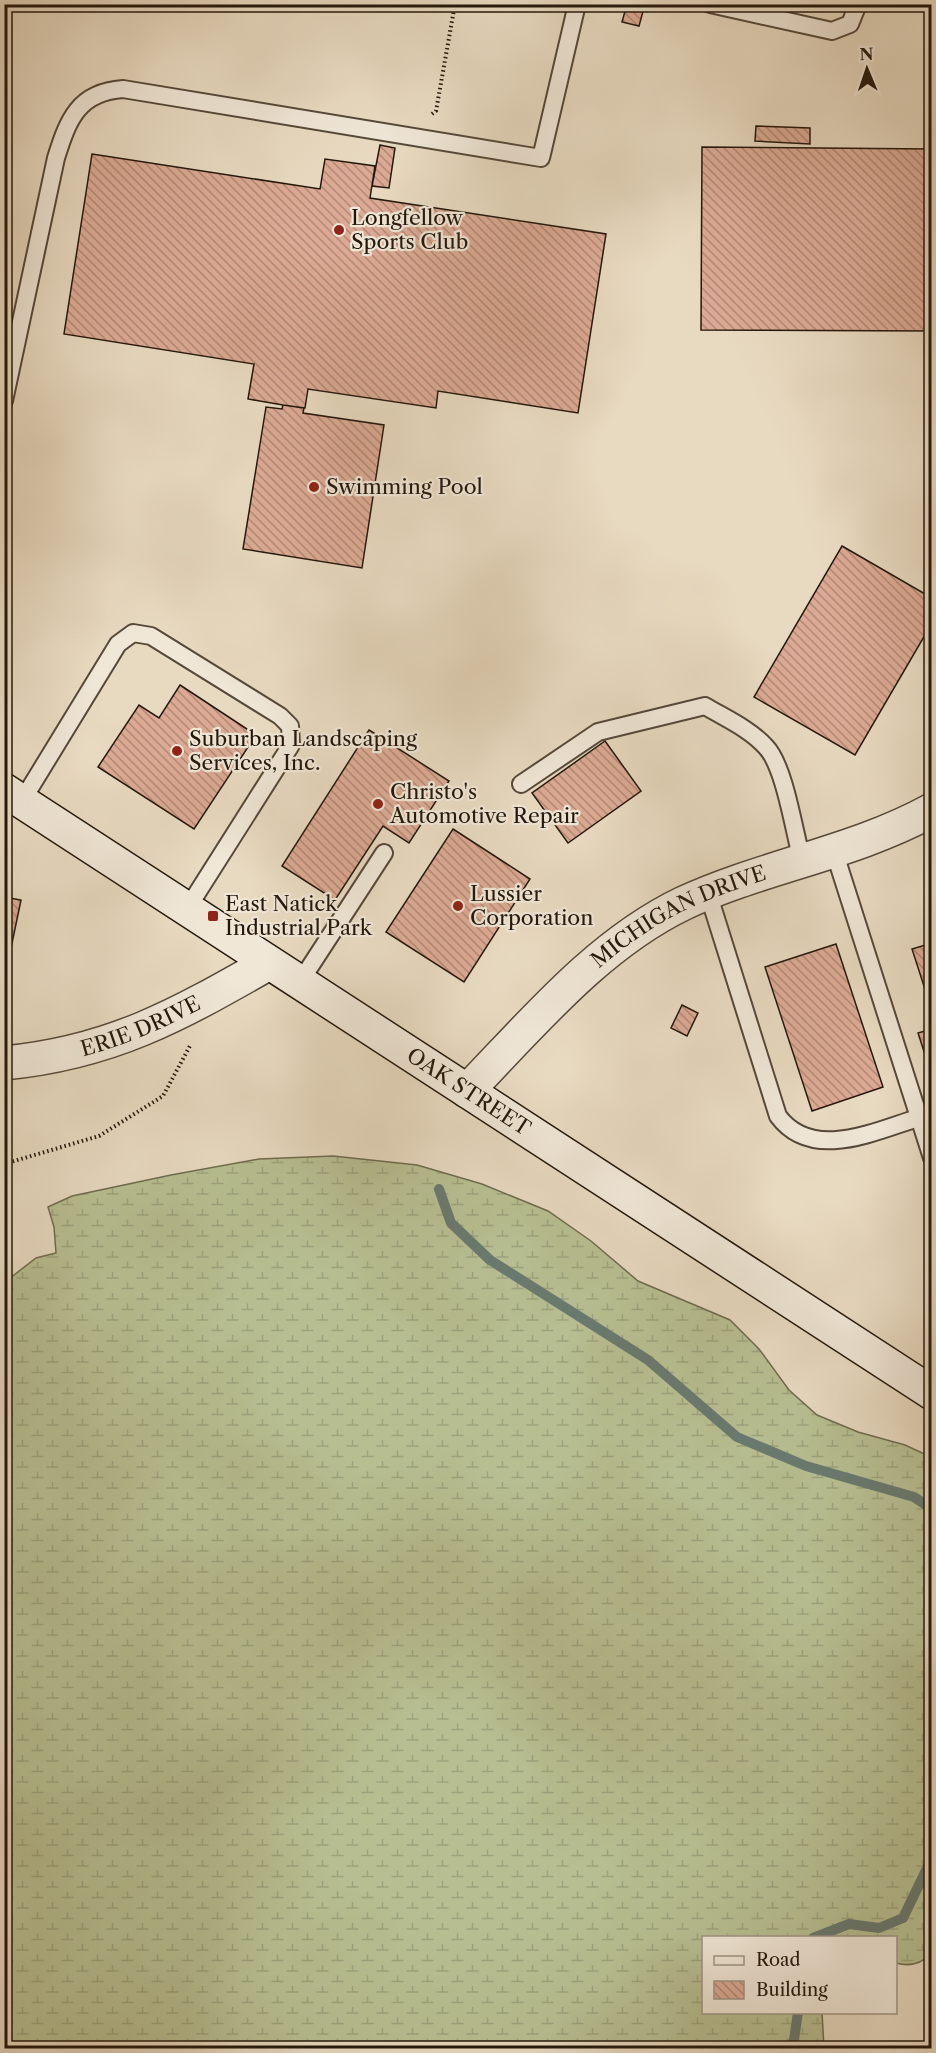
<svg xmlns="http://www.w3.org/2000/svg" width="936" height="2053" font-family="'Libre Caslon Text',serif">
  <style>
    .wetland { fill: url(#wetland-marsh); stroke: #6e6c4f; stroke-width: 1.5 }
    .lines { fill: none; stroke-linecap: round; stroke-linejoin: round }
    .stream { stroke: #697a70; stroke-width: 10 }
    .building { fill: url(#building-back-hatch); stroke: #24180c; stroke-width: 1.5 }
    .service-casing { stroke: #554839; stroke-width: 20 }
    .minor-casing { stroke: #554839; stroke-width: 36 }
    .secondary-casing { stroke: #24180c; stroke-width: 36 }
    .path { stroke: #24180c; stroke-width: 4; stroke-dasharray: 1.5 3; stroke-linecap: butt }
    .service { stroke: #f0e7d7; stroke-width: 16 }
    .minor { stroke: #f0e7d7; stroke-width: 33 }
    .secondary { stroke: #f0e7d7; stroke-width: 33 }
    .poi-dot { fill: #8f2418; stroke: #f0e7d7; stroke-width: 2 }
    .labels { text-anchor: middle; stroke-width: 4.5; stroke-linejoin: round; paint-order: stroke }
    .poi-label { font-size: 21px; fill: #24180c; stroke: #f0e7d7; text-anchor: start }
    .street-label { font-size: 21px; fill: #24180c; stroke: #f0e7d7 }
  </style>
  <defs>
    <pattern id="wetland-marsh" width="20" height="14" patternUnits="userSpaceOnUse" patternTransform="scale(1.5)"><rect width="20" height="14" fill="#b7bf92"/><path d="M1 5h8M5 5V1M11 12h8M15 12V8" fill="none" stroke="#9da37d"/></pattern>
    <pattern id="building-back-hatch" width="6" height="6" patternUnits="userSpaceOnUse" patternTransform="scale(1.5)"><rect width="6" height="6" fill="#dcaa94"/><path d="M-1 5l2 2M0 0l6 6M5-1l2 2" fill="none" stroke="#b28977"/></pattern>
  </defs>
  <rect width="100%" height="100%" fill="#e8dac1"/>
  <filter id="stains"><feTurbulence type="fractalNoise" baseFrequency=".00333" numOctaves="4"/><feColorMatrix values="0 0 0 0 .2 0 0 0 0 .09 0 0 0 0 .02 0 0 0 .5 -.17"/></filter>
  <radialGradient id="worn" r=".72"><stop offset=".6" stop-color="#630" stop-opacity="0"/><stop offset="1" stop-color="#630" stop-opacity=".3"/></radialGradient>
  <path class="wetland" d="M333,1156L417,1165L482,1184L548,1211L591,1241L638,1281L730,1320L759,1349L789,1390L817,1415L858,1432L905,1445L931,1457V1954C921,1964 910,1967 896,1963V1938H704V2012L822,2013L824,2048H5V1282L36,1258L56,1253L54,1227L48,1207L72,1196L171,1175L259,1159Z"/>
  <g class="lines">
    <path class="stream" d="M439,1189L451,1223L490,1260L648,1360L737,1437L806,1466L914,1497L932,1509
      M813,1938L849,1924L879,1928L903,1918L930,1862L932,1853
      M789,2048L794,2040L798,2012"/>
  </g>
  <path class="building" d="M627,4H645L639,26L622,22Z
    M756,126L810,128V144L755,141Z
    M380,145L395,148L389,188L372,186Z
    M702,147L932,149V331L701,330Z
    M92,154L320,189L325,159L375,166L370,198L606,234L578,413L438,391L436,408L308,389L305,408L283,405L248,399L254,364L64,334Z
    M283,405L304,408L303,413L384,425L362,568L243,549L266,407L282,409Z
    M842,546L932,598V623L855,755L754,697Z
    M180,685L256,735L194,829L98,767L139,705L159,718Z
    M369,730L449,781L409,843L383,826L335,900L282,866Z
    M605,741L641,791L568,843L532,793Z
    M453,829L530,879L464,982L386,932Z
    M4,897L21,900L6,972H4Z
    M932,943V1011L912,949Z
    M836,944L883,1087L812,1111L765,967Z
    M682,1005L698,1013L687,1036L671,1028Z
    M932,1029V1076L918,1033Z"/>
  <g class="lines">
    <g class="service-casing">
      <path id="service" d="M710,4L832,31L850,24L858,4
        M4,401L56,158C68,120 78,92 123,89L541,158L577,4
        M521,784L598,732L705,706C725,718 750,729 766,747C785,767 794,832 802,860
        M22,801L118,644L133,633L151,636L280,716L290,726L291,745L187,909
        M834,851L932,1158
        M708,893L778,1116C812,1162 875,1131 918,1118
        M300,982L384,853"/>
    </g>
    <g class="minor-casing">
      <g id="minor">
        <path id="s1" d="M4,1063C111,1053 178,1015 269,963"/>
        <path id="s2" d="M467,1091C532,1024 598,944 684,903C764,866 854,853 932,810"/>
      </g>
    </g>
    <g class="secondary-casing">
      <g id="secondary">
        <path id="s3" d="M4,790L932,1393"/>
      </g>
    </g>
    <path class="path" d="M432,114L436,111L455,4
      M4,1164L99,1136L163,1096L191,1044
      M921,2048L932,2037"/>
    <use href="#service" class="service"/>
    <use href="#minor" class="minor"/>
    <use href="#secondary" class="secondary"/>
  </g>
  <g class="poi-dot">
    <circle cx="339" cy="230" r="6"/>
    <circle cx="314" cy="487" r="6"/>
    <circle cx="177" cy="751" r="6"/>
    <circle cx="378" cy="804" r="6"/>
    <circle cx="458" cy="906" r="6"/>
    <rect x="207" y="910" width="12" height="12" rx="3"/>
  </g>
  <g class="labels">
    <g class="poi-label">
      <text x="351" y="225">Longfellow<tspan x="351" dy="24">Sports Club</tspan></text>
      <text x="326" y="494">Swimming Pool</text>
      <text x="189" y="746">Suburban Landscaping<tspan x="189" dy="24">Services, Inc.</tspan></text>
      <text x="390" y="799">Christo's<tspan x="390" dy="24">Automotive Repair</tspan></text>
      <text x="470" y="901">Lussier<tspan x="470" dy="24">Corporation</tspan></text>
      <text x="225" y="911">East Natick<tspan x="225" dy="24">Industrial Park</tspan></text>
    </g>
    <g class="street-label">
      <text dy="7" stroke="none"><textPath href="#s2" startOffset="278">MICHIGAN DRIVE</textPath></text>
      <text dy="7" stroke="none"><textPath href="#s1" startOffset="142">ERIE DRIVE</textPath></text>
      <text dy="7" stroke="none"><textPath href="#s3" startOffset="554">OAK STREET</textPath></text>
    </g>
  </g>
  <rect width="936" height="2053" fill="none" stroke="#e8dac1" stroke-width="24"/>
  <rect x="6" y="6" width="924" height="2041" fill="none" stroke="#24180c" stroke-width="3"/>
  <rect x="12" y="12" width="912" height="2029" fill="none" stroke="#24180c" stroke-width="1.5"/>
  <rect x="702" y="1936" width="195" height="78" fill="#f0e7d7" stroke="#9e9486" stroke-width="1.5"/>
  <rect x="714" y="1956" width="30" height="9" fill="#f0e7d7" stroke="#9e9486" stroke-width="1.5"/>
  <text x="756" y="1966" font-size="18" fill="#24180c">Road</text>
  <rect x="714" y="1981" width="30" height="18" fill="url(#building-back-hatch)" stroke="#9e9486" stroke-width="1.5"/>
  <text x="756" y="1996" font-size="18" fill="#24180c">Building</text>
  <g transform="translate(867 69) rotate(358)" stroke="#f0e7d7" stroke-width="4.5" paint-order="stroke">
  <path d="M0-4.5L10 22L0 15L-10 22Z" fill="#24180c"/>
  <text y="-9" font-size="16" font-weight="bold" text-anchor="middle" fill="#24180c">N</text>
  </g>
  <rect width="100%" height="100%" filter="url(#stains)"/>
  <rect width="100%" height="100%" fill="url(#worn)"/>
</svg>
